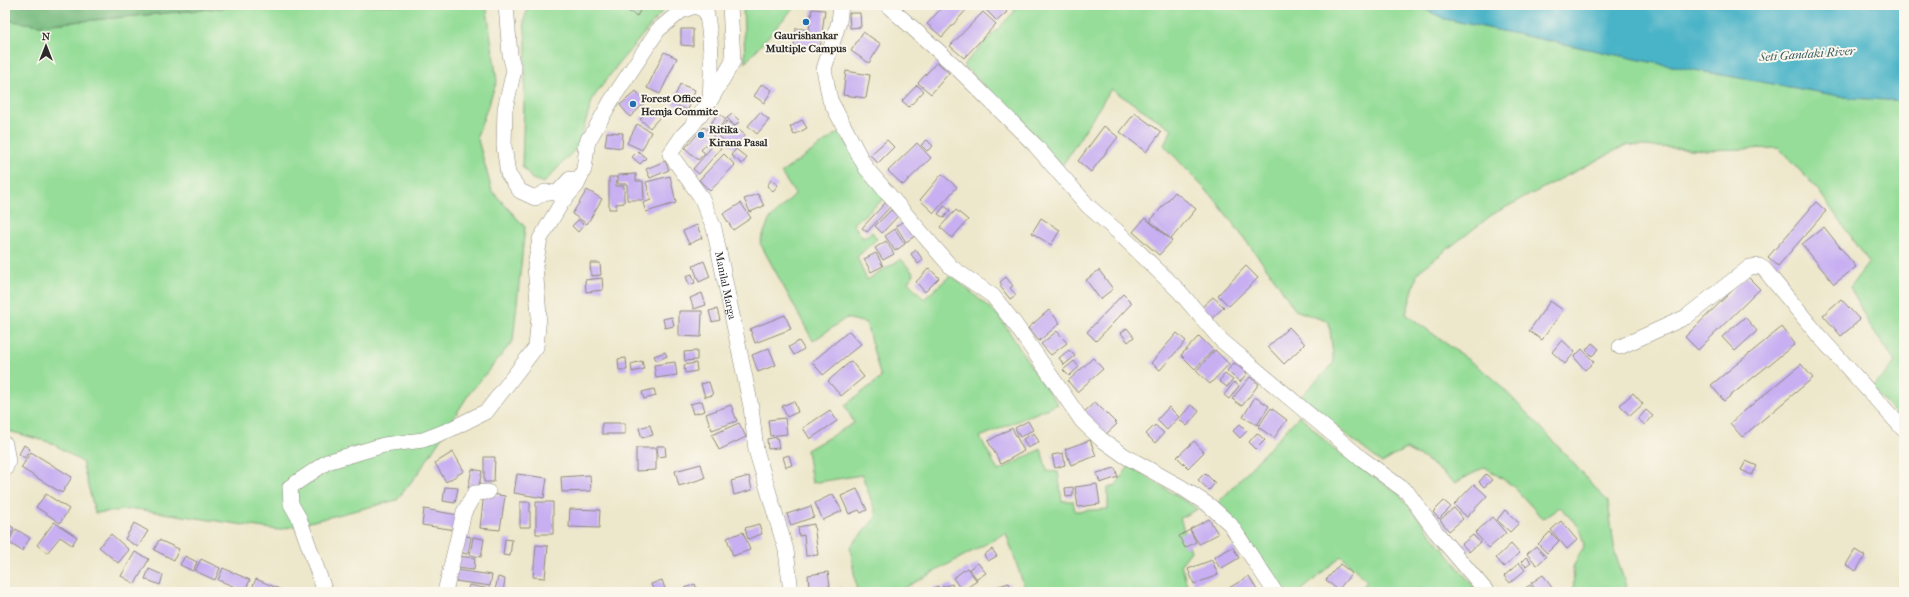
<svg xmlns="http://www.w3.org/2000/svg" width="1909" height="597" font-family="'IM FELL French Canon',serif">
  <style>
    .green { fill: #95dd98; stroke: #608462 }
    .forest { fill: #78bc80; stroke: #527456 }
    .water { fill: #49b3c7; stroke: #3a6f79 }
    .building { fill: #c7aff2 }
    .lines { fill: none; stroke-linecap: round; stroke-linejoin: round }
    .minor-casing { stroke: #8c897b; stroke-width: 16 }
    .minor { stroke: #fff; stroke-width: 15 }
    .poi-dot { fill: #1f6fb2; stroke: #fbf7ec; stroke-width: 1.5 }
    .labels { text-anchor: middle; stroke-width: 4; stroke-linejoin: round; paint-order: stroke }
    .poi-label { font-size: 11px; font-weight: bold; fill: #2b2b2b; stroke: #fbf7ec; text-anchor: start }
    .street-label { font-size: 11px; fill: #2b2b2b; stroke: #fbf7ec }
    .water-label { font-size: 12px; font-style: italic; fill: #365b62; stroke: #fbf7ec }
  </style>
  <rect width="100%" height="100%" fill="#fbf7ec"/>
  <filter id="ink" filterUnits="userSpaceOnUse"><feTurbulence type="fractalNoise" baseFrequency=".025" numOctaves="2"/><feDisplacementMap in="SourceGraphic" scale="8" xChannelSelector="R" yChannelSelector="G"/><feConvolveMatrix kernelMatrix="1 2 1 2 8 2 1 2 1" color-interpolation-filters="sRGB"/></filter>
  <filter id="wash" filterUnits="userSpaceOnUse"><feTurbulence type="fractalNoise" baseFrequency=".012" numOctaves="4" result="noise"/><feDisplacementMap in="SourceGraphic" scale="16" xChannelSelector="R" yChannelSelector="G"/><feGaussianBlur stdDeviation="0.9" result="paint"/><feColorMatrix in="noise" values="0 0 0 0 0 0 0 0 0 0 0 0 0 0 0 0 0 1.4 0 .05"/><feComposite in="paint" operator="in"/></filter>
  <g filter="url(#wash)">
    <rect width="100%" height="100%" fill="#ede7cb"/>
    <path class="green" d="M252,5H490L487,10L497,81L477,136L492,191L525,227L513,341L469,394L419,472L397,500L278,530L136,509L95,513L82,462L52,443L5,430V20L40,25Z
      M529,5H668L619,63L593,98L578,146L544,183L532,179L522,166L526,43L524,20Z
      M743,5H796L745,63Z
      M1012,5H1416L1445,19L1650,62L1851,98L1904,101V423L1872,388L1896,362L1869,324L1850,287L1869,262L1818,190L1779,148L1706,150L1626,145L1493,214L1418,272L1406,314L1493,378L1548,435L1608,502L1615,553L1628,592H1574L1573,567L1584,545L1579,527L1560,507L1543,519L1513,486L1485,467L1455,483L1428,461L1406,449L1382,463L1340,430L1301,396L1334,363L1329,322L1295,310L1277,282L1216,201L1164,145L1172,129L1111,89L1062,166L963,65L1015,11Z
      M839,132L885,198L853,224L863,238L872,232L877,239L857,257L867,280L901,259L914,274L908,282L924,299L951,275L999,316L1037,376L1058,404L980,437L998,471L1041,449L1047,471L1058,472L1062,501H1073L1075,511L1108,509V488L1116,485L1129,466L1198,509L1180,518L1191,551L1181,564L1189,592H1026L1006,533L897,592H857L850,547L877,516L862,475L812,483L807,450L854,423L845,405L881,378L866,323L846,318L813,341L760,243L769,220L795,194L781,173Z
      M1300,415L1333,449L1399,494L1478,592H1424L1420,588L1415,592H1359L1367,581L1341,556L1300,592H1286L1218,503Z"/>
    <path class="forest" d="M5,5H252L40,25L5,20Z"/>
    <path class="water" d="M1416,5H1904V101L1851,98L1650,62L1445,19Z"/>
    <g id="blocks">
      <path class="building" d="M625,5H643L637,16L623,8Z
        M944,5H962L967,9L942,37L927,24Z
        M991,5H1000L1007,12L997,21L986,10Z
        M812,9L825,10L820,49L794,46L796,28L809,30Z
        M983,12L996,24L964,58L950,46Z
        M849,13H860L861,27L850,28Z
        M681,29H693V46L681,45Z
        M863,32L881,44L869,63L851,51Z
        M664,52L677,58L660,94L647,88Z
        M937,62L949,73L931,94L918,83Z
        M846,71L870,75L866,98L843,95Z
        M680,84L695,90L688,110L672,104Z
        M762,84L772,90L764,103L754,96Z
        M917,85L924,91L909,107L902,101Z
        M636,91L646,102L630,117L620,105Z
        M651,108L660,117L650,128L640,119Z
        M760,112L769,120L757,134L748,126Z
        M718,113L726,119L715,133L708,128Z
        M1135,113L1161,132L1146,152L1120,132Z
        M732,114L740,121L735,126L727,118Z
        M802,120L807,128L794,135L790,127Z
        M727,121L745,135L735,149L716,134Z
        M637,124L651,132L642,150L627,143Z
        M1104,126L1118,137L1091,172L1078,161Z
        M704,127L714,136L701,150L705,153L698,160L685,148Z
        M607,132L623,133L622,148L605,146Z
        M887,140L894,147L878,163L870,155Z
        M927,140L933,146L927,151L921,145Z
        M715,143L721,148L699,174L693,169Z
        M917,143L931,158L903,185L888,171Z
        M736,149L747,158L742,164L731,155Z
        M638,151L646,158L640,164L632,157Z
        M724,154L735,165L710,191L699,180Z
        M665,161L669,170L650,178L646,169Z
        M636,174V181H643L644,200H627V184H618V175Z
        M942,174L957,187L934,213L920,200Z
        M670,176L676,203L646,212L643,203L651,200L646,182Z
        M609,177H617L616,186H624V203L616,204V209H609Z
        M771,180L778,185L773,191L767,186Z
        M587,190L602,199L587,224L572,214Z
        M1175,192L1196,209L1171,239L1150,221Z
        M758,194L764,206L750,212L744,199Z
        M1816,202L1826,211L1778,266L1768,257Z
        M741,203L751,218L733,230L723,214Z
        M885,203L890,207L867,232L862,228Z
        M944,206L950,210L944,218L938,214Z
        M891,210L898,216L882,233L875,226Z
        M956,210L968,220L952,238L940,227Z
        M1041,218L1060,230L1051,245L1032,233Z
        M1145,218L1172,241L1159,255L1133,232Z
        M578,220L584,225L578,232L572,226Z
        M904,221L915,236L906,242L896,226Z
        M697,225L702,238L689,244L683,231Z
        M1824,227L1856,267L1834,284L1802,244Z
        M895,229L905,244L895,251L885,236Z
        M886,241L894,254L883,260L875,248Z
        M916,250L923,260L918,264L911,254Z
        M876,253L883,266L871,272L864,259Z
        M704,261L710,277L699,282L693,266Z
        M590,263H600L601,275L591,276Z
        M1246,266L1258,278L1229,306L1218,295Z
        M929,268L939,278L925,292L916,282Z
        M1099,270L1113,289L1100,299L1086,280Z
        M692,274L695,283L689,285L686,276Z
        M1747,276L1760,289L1698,350L1685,337Z
        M1006,277L1013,286L1010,288L1016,295L1010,299L1000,286L1002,285L1000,282Z
        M602,278L603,290L586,292L585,280Z
        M702,293L706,305L694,309L690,298Z
        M1123,294L1132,303L1096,341L1087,332Z
        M1213,297L1224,307L1212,318L1202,307Z
        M1841,299L1860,320L1841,336L1823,315Z
        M1550,301L1563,310L1542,340L1529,331Z
        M717,309L720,320L712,322L709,311Z
        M1049,310L1060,323L1039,341L1028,328Z
        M679,311H702L701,337L679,336Z
        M785,315L791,329L755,343L750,329Z
        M672,317L674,326L665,328L663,319Z
        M1745,317L1757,331L1735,351L1722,337Z
        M1289,327L1305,344L1284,364L1268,347Z
        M1782,327L1795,344L1724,401L1711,385Z
        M1127,328L1134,337L1128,342L1121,333Z
        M849,331L861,344L823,375L812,362Z
        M1057,331L1067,343L1051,355L1041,344Z
        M1177,333L1186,341L1160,370L1151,363Z
        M1199,336L1213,350L1195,369L1181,355Z
        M1562,340L1575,352L1565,364L1552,352Z
        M799,341L804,349L794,355L789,347Z
        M1592,343L1599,349L1592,356L1586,350Z
        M769,348L776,365L758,372L752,355Z
        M1582,349L1594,362L1585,370L1574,357Z
        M1069,350L1075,356L1064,365L1059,358Z
        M1215,350L1229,364L1210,384L1196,371Z
        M697,351V360L685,361L684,352Z
        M665,352L667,356L657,361L654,356Z
        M626,358L627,370H619L618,359Z
        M1093,358L1103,369L1077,392L1068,381Z
        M642,361L644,369L632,372L631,364Z
        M851,361L864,377L841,396L828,381Z
        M1074,361L1079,367L1069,376L1063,370Z
        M675,362L677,375L656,378L654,365Z
        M696,363L697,371L685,373L684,365Z
        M1234,363L1247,373L1240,382L1227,371Z
        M1801,364L1813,378L1742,437L1730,423Z
        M1225,374L1233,380L1227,387L1219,381Z
        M1250,377L1259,384L1242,406L1232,399Z
        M709,382L713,395L705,397L701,384Z
        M1234,382L1239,386L1229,399L1224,395Z
        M654,389L656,396L644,399L642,392Z
        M1633,393L1643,404L1630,416L1620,405Z
        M1255,397L1269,406L1257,425L1243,417Z
        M702,401L705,411L693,414L690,404Z
        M794,401L798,412L787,417L782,406Z
        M1095,402L1117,424L1104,436L1082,414Z
        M731,405L737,421L712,430L706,414Z
        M1191,405L1199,411L1187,426L1179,419Z
        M1169,407L1179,417L1167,430L1157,420Z
        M1271,408L1287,420L1274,438L1258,427Z
        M830,410L837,421L810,439L803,428Z
        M1646,410L1653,416L1645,425L1638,419Z
        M785,418L787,434L770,436L768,420Z
        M1028,421L1033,430L1020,437L1015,428Z
        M602,423H625V434H602Z
        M739,423L746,437L719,450L712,435Z
        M1240,424L1247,431L1240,438L1233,431Z
        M650,425L653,435L642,438L639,428Z
        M1155,425L1164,433L1155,443L1146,434Z
        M1012,428L1024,451L1001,464L988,441Z
        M1034,433L1039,442L1028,448L1023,439Z
        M1257,433L1265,440L1256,449L1249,442Z
        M777,437L779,448L768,449L767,439Z
        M1090,440L1096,456L1071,465L1065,449Z
        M1194,441L1204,452L1188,468L1177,457Z
        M24,445L30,449L25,458L19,454Z
        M657,446H665L666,456L658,457Z
        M636,448H656V470L636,471Z
        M31,452L72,477L62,493L21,468Z
        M453,452L464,471L446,482L435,463Z
        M1063,453L1065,465L1055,468L1052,455Z
        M789,455L792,465L786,467L783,457Z
        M484,457H495L494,482H484Z
        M1746,461L1757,466L1752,475L1741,470Z
        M701,464L705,478L679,486L675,471Z
        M1115,468L1118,477L1100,483L1097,473Z
        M472,469L482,471L478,490L468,488Z
        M1205,473L1215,483L1209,490L1198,480Z
        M517,474L547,478L544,498L514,493Z
        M1486,474L1492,480L1484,487L1479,482Z
        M590,475L591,491L562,492L561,477Z
        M749,476L752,490L734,495L731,481Z
        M1097,484L1100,504L1078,507L1075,487Z
        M1474,484L1487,496L1467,517L1454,505Z
        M445,487L458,488L455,503L443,501Z
        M1073,487V496L1066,497L1065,488Z
        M857,489L867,510L861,513L859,510L849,514L841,496Z
        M484,493L505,496L500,530L480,528Z
        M46,494L69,509L60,523L36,507Z
        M833,494L842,511L823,520L815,503Z
        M1444,501L1451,507L1439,519L1433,512Z
        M520,502H530V527H520Z
        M536,502H553V534H536Z
        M811,506L814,517L791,525L787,514Z
        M1454,508L1463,519L1449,531L1440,520Z
        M424,509L458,515L456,530L422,525Z
        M570,509L600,510L599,528L569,527Z
        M1505,510L1519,523L1510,532L1497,520Z
        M1492,517L1506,533L1489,548L1475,533Z
        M1209,519L1218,534L1199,544L1190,529Z
        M1561,521L1577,540L1567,549L1551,530Z
        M54,522L77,537L72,545L60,537L47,553L37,545Z
        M5,523L14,528L8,540L5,539Z
        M134,523L148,531L138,547L125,539Z
        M759,524L762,534L748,539L745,528Z
        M814,524L818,555L806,556L804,535L799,536L798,527Z
        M16,529L30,538L22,551L8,542Z
        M1190,530L1196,542L1185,548L1179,536Z
        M743,532L750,550L733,556L727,538Z
        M1550,532L1559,541L1547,553L1538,544Z
        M111,534L129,550L118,563L99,547Z
        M1473,535L1480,542L1469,552L1462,544Z
        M465,536L471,537L468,554L462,553Z
        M473,537L484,539L481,557L470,555Z
        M505,539L512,540L510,556L503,555Z
        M159,540L179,549L174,560L154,550Z
        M1511,544L1519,553L1504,567L1496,558Z
        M536,545L548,546L545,578L533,577Z
        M1536,546L1546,557L1537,565L1527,554Z
        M1233,547L1239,558L1220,569L1214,557Z
        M992,549L997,556L988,561L984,555Z
        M1855,550L1865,556L1856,571L1846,565Z
        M135,552L149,559L135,584L121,576Z
        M185,556L197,562L193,571L180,565Z
        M457,556L475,558L474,570L456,568Z
        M1526,557L1531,562L1526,566L1521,562Z
        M201,559L220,568L215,580L195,571Z
        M1212,560L1218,575L1194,584L1188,569Z
        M978,563L986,573L977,579L969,569Z
        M1519,563L1525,570L1510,583L1504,576Z
        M1340,564L1352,573L1338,590L1326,580Z
        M223,568L250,580L245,591L218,580Z
        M967,568L977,581L962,591L953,578Z
        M149,569L163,575L160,585L145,579Z
        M456,570L492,575L490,586L455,581Z
        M828,572L830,586L809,588L808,575Z
        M1543,575L1555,592H1537L1531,583Z
        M1249,576L1258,592H1232L1229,588Z
        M498,577L505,579L503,592H467L469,585L495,590Z
        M256,579L282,590L281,592H262L252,588Z
        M662,580L666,592H654L651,584Z
        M1009,583L1012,592H986V590Z
        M695,584L698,592H686L685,588Z
        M952,584L954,590L944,592L942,587Z
        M1530,585L1535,592H1519Z
        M938,586L941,592H925Z
        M842,588L843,592H833L832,590Z"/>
    </g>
  </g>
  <g filter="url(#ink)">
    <use href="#blocks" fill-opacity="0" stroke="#8c897b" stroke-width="1"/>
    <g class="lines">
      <g class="minor-casing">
        <g id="minor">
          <path d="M506,5L510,55L514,70L505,109L504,146L508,174L520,191L535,198L545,192L557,193L570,179"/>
          <path id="s1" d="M730,5L733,61L710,101L691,127L683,135L670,154L701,197L714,228L751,407L756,450L786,550L791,592"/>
          <path d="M841,5L839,22L824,69L830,100L866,168L951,267L993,296L1015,324L1082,421L1101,439L1125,456L1181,487L1210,506L1230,524L1275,592"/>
          <path d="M887,5L955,66L1035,145L1088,206L1118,232L1179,291L1221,340L1361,458L1407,492L1436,532L1487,592"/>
          <path d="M585,147L611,101L658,30L681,11L695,6L706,11C712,40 712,69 710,98"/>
          <path d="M1620,347L1686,317L1750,267L1759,266L1764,269L1819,336L1904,430"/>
          <path d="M5,444L8,461L5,469"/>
          <path d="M325,592L299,518L291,504L290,487L327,462L384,445L423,440L449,430L487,411L536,347L539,316L535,266L540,239L562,202L577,185L584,169L588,139"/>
          <path d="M445,592L464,512L475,493L488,492"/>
        </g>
      </g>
      <use href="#minor" class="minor"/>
    </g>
  </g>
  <g class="poi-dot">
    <circle cx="806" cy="22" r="4"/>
    <circle cx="633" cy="104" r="4"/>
    <circle cx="701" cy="135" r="4"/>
  </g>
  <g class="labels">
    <g class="poi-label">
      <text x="806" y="39" text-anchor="middle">Gaurishankar<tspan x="806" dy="13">Multiple Campus</tspan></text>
      <text x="641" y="102">Forest Office<tspan x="641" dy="13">Hemja Commite</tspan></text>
      <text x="709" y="133">Ritika<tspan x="709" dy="13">Kirana Pasal</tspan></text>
    </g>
    <g class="street-label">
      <text dy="4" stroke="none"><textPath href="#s1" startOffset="314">Manilal Marga</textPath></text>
    </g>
    <g class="water-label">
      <text transform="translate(1807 54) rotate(-4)" y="4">Seti Gandaki River</text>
    </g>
  </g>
  <rect width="1909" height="597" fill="none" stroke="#fbf7ec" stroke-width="20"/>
  <g transform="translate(46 46)" stroke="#fbf7ec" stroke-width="3" paint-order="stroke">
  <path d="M0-3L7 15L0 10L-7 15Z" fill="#2b2b2b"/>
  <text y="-6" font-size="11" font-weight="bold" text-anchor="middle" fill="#2b2b2b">N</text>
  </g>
</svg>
